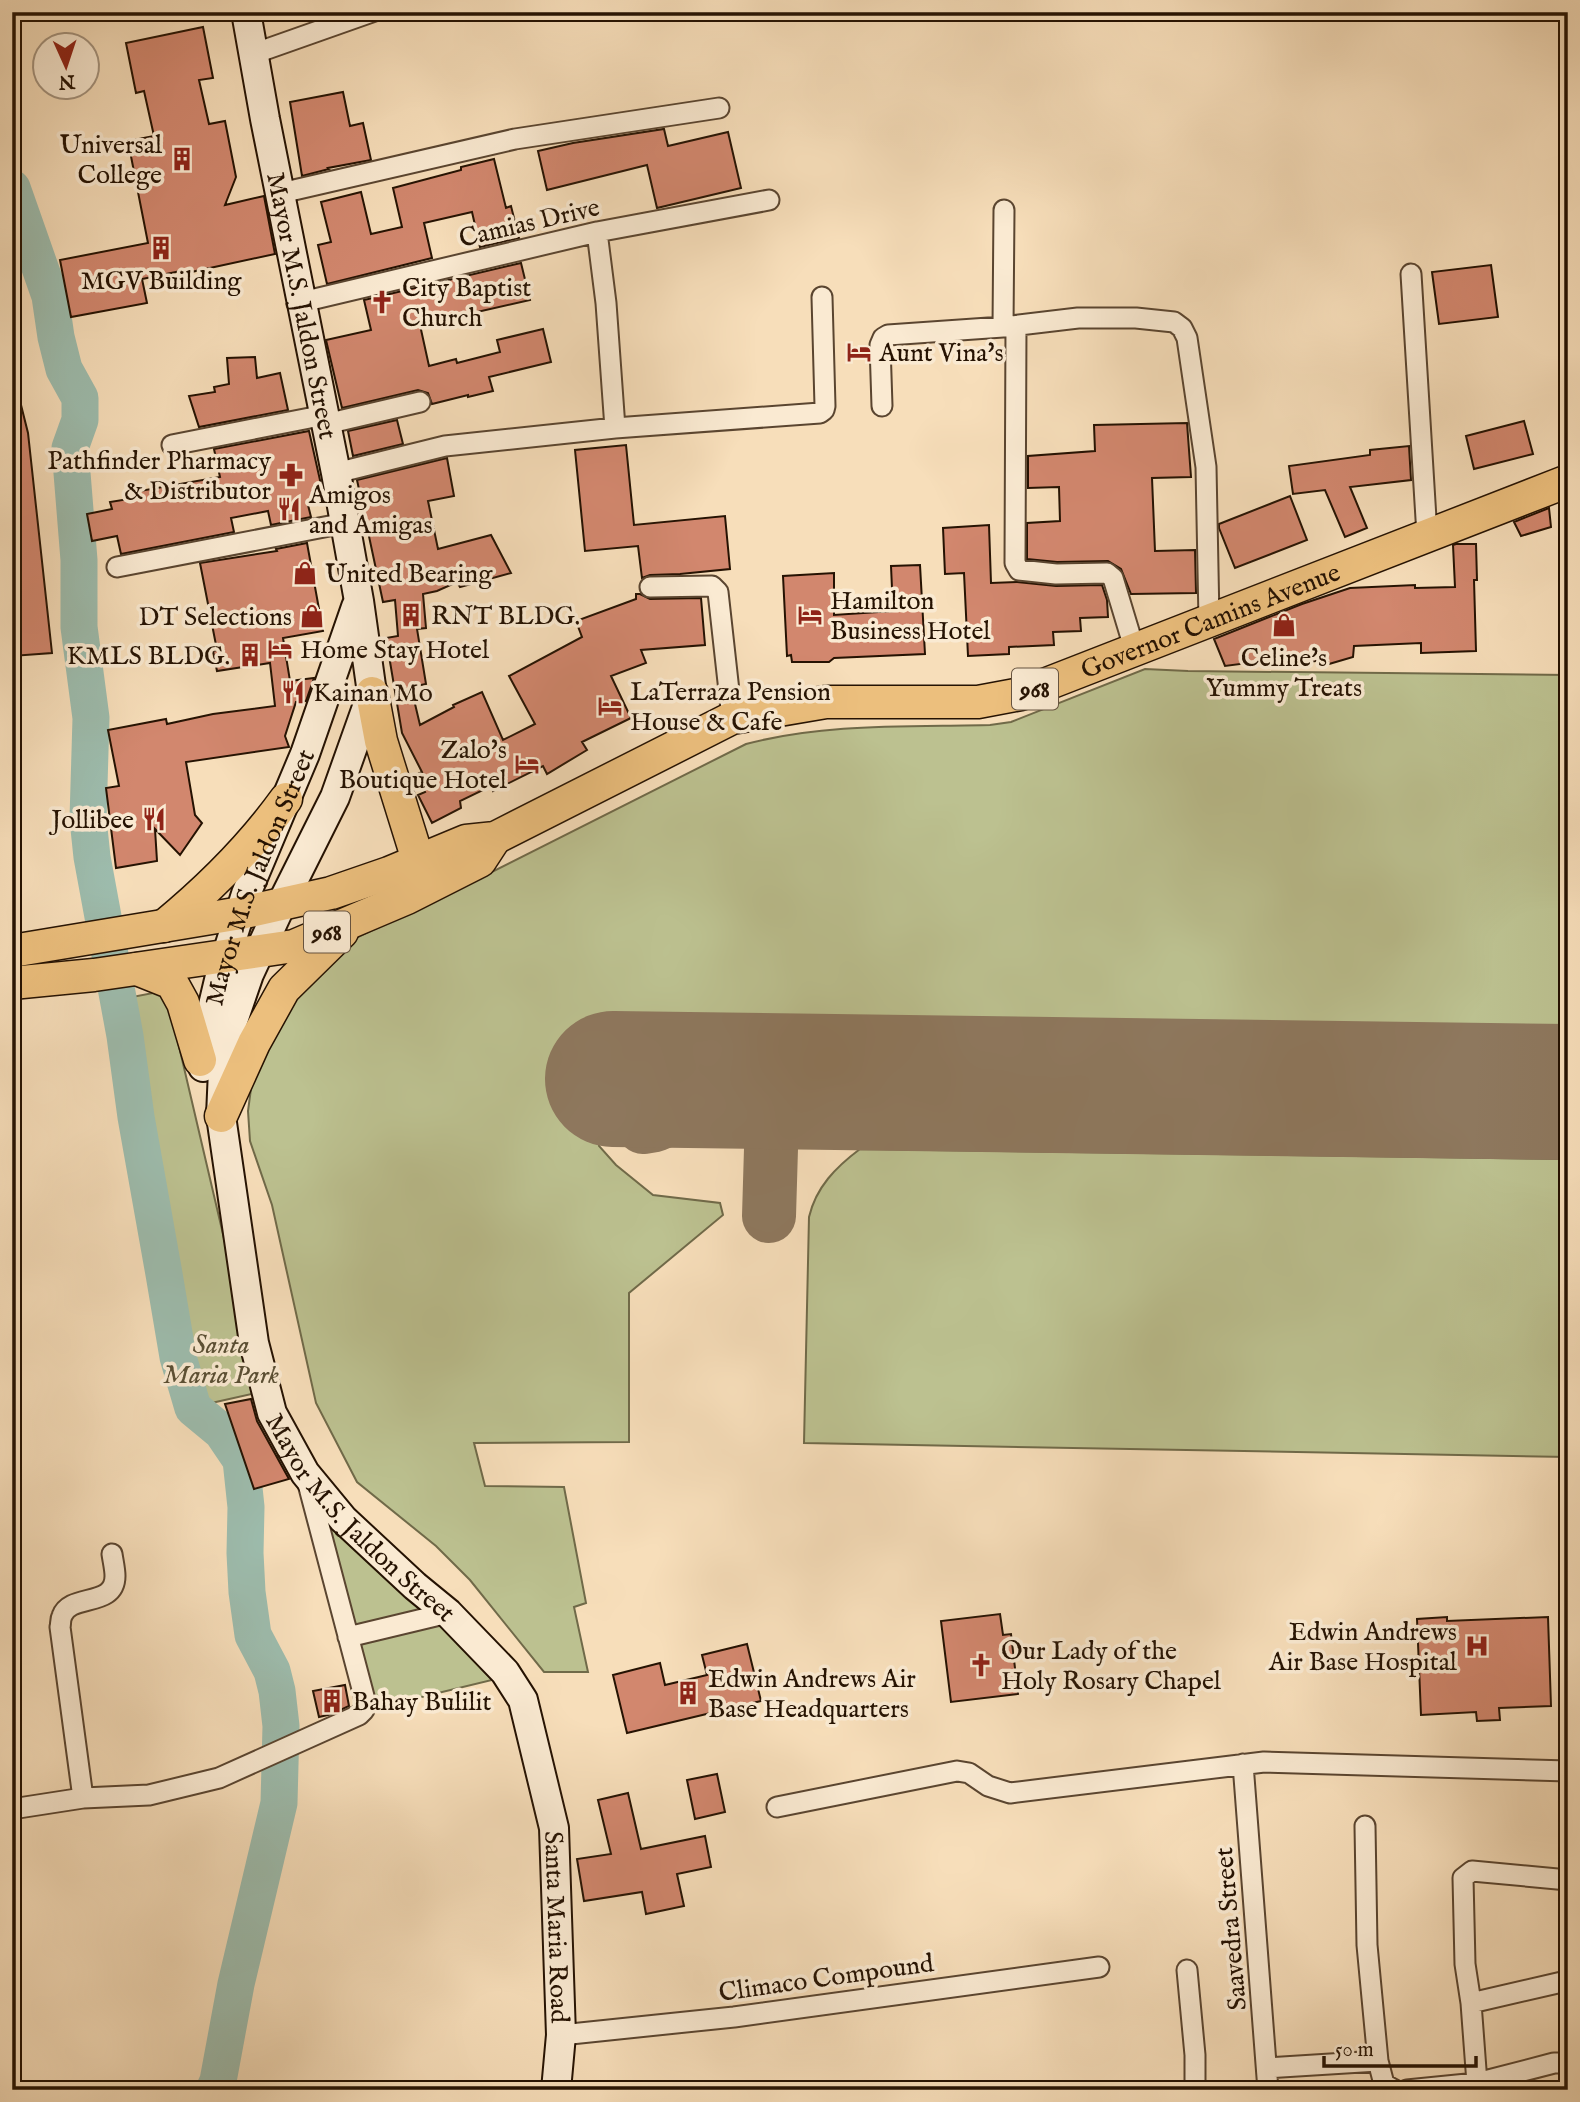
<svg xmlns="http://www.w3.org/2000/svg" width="1580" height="2102" font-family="'IM FELL English',serif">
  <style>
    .green { fill: #bcc190; stroke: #706a49; stroke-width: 2 }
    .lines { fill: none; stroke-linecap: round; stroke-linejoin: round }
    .river { stroke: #9dbcad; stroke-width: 37 }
    .taxiway { stroke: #8e785e; stroke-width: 54 }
    .runway { stroke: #8e785e; stroke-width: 136 }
    .building { fill: #d2876e; stroke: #251202; stroke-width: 2 }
    .street-casing { stroke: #5a4530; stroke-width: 23 }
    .secondary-casing { stroke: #251202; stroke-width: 32 }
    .primary-casing { stroke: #251202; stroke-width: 35 }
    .street { stroke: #faead2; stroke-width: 19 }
    .secondary { stroke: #faead2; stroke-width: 28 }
    .primary { stroke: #ecbf7d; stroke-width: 32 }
    .labels { text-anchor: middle; stroke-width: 7; stroke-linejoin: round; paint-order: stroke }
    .shield { fill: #faead2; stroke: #655340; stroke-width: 2 }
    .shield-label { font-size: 24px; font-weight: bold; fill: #251202 }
    .poi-label { font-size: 26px; fill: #251202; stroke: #faead2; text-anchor: start }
    .street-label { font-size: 26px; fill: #251202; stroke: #faead2 }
    .park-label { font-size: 26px; font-style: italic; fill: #5a4f34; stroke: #faead2 }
  </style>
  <rect width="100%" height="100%" fill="#f7deba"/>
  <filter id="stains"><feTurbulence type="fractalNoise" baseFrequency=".00286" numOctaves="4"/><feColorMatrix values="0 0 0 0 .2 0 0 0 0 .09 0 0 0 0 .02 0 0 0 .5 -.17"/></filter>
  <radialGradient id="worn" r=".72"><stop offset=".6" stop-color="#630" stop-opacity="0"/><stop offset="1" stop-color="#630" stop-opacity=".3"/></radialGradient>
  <path class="green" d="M1145,669L1188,671L1568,675V1031L606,1020L599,1146L616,1165L653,1195L720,1203L723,1215L629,1293V1442L474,1443L485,1486L564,1487L586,1603L574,1607L588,1672H544L470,1580L436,1546L357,1482L316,1403L272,1205L250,1141L248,1111L252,1081L261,1053L293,1003L339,946L446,895L746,744C825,723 909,727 990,725L1011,722Z
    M158,992L165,999L170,1008L260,1392L198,1406L127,998Z
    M860,1149L1568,1159V1457L804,1443L809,1217C816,1187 836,1167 860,1149Z
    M325,1520L431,1611L352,1629Z
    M438,1621L492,1680L376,1708L355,1641Z"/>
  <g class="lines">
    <path class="river" d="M12,188L50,296L56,337L64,369L80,398V420L70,448L79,560V627L91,718L88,819L92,857L125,1036L136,1117L164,1274L178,1357L193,1408L222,1432L241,1460L246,1507L245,1553L247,1592L253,1635L272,1671L277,1691L281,1726L279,1803L236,1984L218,2081L214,2090"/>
    <path class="taxiway" d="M731,1081L676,1044C670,1046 661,1047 655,1050C633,1063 624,1110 643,1127L655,1125L758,1081
      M769,1216L773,1081"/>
    <path class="runway" d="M613,1079L1568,1092"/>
  </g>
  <path class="building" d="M203,27L213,78L199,80L209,124L225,121L236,177L225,205L264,196L275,254L182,274L181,271L142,279L147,303L71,317L60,260L148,243L128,141L154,136L144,91L136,93L126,43Z
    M343,92L350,126L363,123L371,160L328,168L329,169L302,176L290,102Z
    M664,129L668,146L728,132L741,188L657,208L647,165L547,190L538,151L573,143Z
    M494,159L506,208L511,206L519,238L480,247L472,212L424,223L432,258L327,284L318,245L331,242L321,202L361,192L371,234L402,227L393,188L461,170V167Z
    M521,263L530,300L420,325L429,366L456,359L457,363L500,352L497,340L543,329L551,362L489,377L493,391L468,397V395L432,404L428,393L418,390L342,408L326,340L371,330L364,300Z
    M1491,265L1498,317L1439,324L1432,272Z
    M255,357L257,378L280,373L288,410L199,427L189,396L215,392L214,387L229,384L227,358Z
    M18,393L28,433L52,653L12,656V394Z
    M397,420L403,444L353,456L348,431Z
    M1524,421L1533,454L1474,469L1466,436Z
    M1187,423L1191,477L1152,478L1155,551L1195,550L1196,593L1131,594L1121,569L1108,561L1057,562L1027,559V523L1060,521L1059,487L1028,488V456L1095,451L1094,425Z
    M309,431L324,498L307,501L311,517L271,525L268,511L231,518L234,532L121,554L117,536L92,541L87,514L112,509L110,502L135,498L134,492L220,477L214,449Z
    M626,445L634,525L725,516L730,569L680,574L650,575L642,578L638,546L585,551L575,450Z
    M1409,446L1411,480L1350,487L1367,528L1345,537L1325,490L1293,494L1289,466L1370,455V450Z
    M447,458L454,496L428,501L438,549L491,535L511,573L460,587L457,582L437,591L423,594L426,628L417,629L426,684L411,687L420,725L454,707L453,705L482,692L503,740L535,724L509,676L582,637L576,621L636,599V594H640L650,599L701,598L705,645L641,650L646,663L611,676L631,718L582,742L587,750L547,774L543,766L493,791L491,786L460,801L461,808L432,823L418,795L425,792L416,775L422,772L402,733L386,638L398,636L395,600L383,602L357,480Z
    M1290,496L1307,540L1235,568L1219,528V524Z
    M1549,508L1551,527L1521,536L1514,522Z
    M989,525L991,583L1017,582L1056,586L1102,585L1107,600L1108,617L1080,618L1081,631L1053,632L1054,645L1009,647V654L968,656L964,573L945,574L943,528Z
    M307,543L323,631L283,638L290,681L314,678L306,701L296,702L285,736L289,747L186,762L195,815L202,823L180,855L155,829L157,861L116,868L106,788L119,786L108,730L166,719L167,724L213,714L275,706L270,663L217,671L213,651L217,650L200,563L277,551L276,549Z
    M1456,544H1476L1477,580H1474L1476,651L1421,653V643L1354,646L1353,657L1329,664L1327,660L1266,666L1263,661L1225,666L1214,639L1302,604L1350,588L1415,585V588L1455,587L1453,545Z
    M920,565L925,654L834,658L829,662H792L791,655L787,656L783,576L834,573V615L893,611L891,566Z
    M251,1399L257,1421L289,1479L254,1489L225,1404Z
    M1000,1614L1003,1635L1011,1634L1018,1694L951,1702L941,1621Z
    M1447,1617V1621L1548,1617L1551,1706L1499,1708L1500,1720L1477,1721L1476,1712L1421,1715L1417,1619Z
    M747,1644L761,1701L627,1733L613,1675L660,1663L665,1685L707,1675L702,1655Z
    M345,1685L349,1706L332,1714L319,1717L313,1691Z
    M717,1774L725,1812L695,1819L687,1780Z
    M628,1793L641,1849L705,1836L711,1867L677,1874L684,1906L646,1914L642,1892L584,1901L577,1859L611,1854L598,1800Z"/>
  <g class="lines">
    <g class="street-casing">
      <path id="street" d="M253,54L372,12
        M281,193L515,139L719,108
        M597,232L606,303L615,428
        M1411,274L1427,535
        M302,302L597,232L769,200
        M1016,326L1015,563L1019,570L1056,574L1107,573L1113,578L1135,651
        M1003,327L1004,210
        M882,406L880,345L883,338L888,335L1003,327L1078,318H1136L1174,322L1182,328L1187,338L1206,467L1209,620
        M326,424L420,402
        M172,445L325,415
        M336,473L445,446L615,428L820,413L824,410L825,406L822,297
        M117,567L345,523
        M650,587L712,586L718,592L732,718
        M348,1637L448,1613
        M1243,1764L1268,2090
        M83,1798L60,1627C61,1624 60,1620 62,1616C70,1593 115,1608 115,1576C115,1569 113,1561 112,1554
        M777,1807L957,1771L969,1773L988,1786L1010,1793L1264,1762L1568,1771
        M12,1809L83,1798L149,1795L219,1778L359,1715L364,1710L365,1700L307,1480
        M1365,1826L1367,1945L1378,2061L1384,2084L1395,2090
        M1187,1970L1195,2055V2090
        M1471,2003L1562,1982
        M561,2035L734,2017L1099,1967
        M1267,2068L1378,2061
        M1477,2083L1471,2003L1465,1964L1463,1878L1472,1871L1568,1880
        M1407,2090L1477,2083L1554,2063H1568"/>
    </g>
    <g class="secondary-casing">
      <g id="secondary">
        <path id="s1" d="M246,12L265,119L336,473L359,601L372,693L335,797L281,905L249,974L224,1047L221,1116L254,1343L272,1413L305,1473L343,1519L415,1586L448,1613L505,1672L523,1700L554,1828L561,2035L556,2090"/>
        <path id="s2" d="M203,1067L200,1060L220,976L246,894L305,754L356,607"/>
      </g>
    </g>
    <g class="primary-casing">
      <g id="primary">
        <path d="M372,693L381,741L418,860"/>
        <path d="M164,926C209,889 252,846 286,799"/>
        <path id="s3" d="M12,951L241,913L331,893L389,873L466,841L495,838L732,718L826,702H978L1021,694L1568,481"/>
        <path d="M137,969L172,983L183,1003L200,1060"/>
        <path d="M12,983L94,975L294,946L407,898L480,861L495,838"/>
        <path d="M221,1116L254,1043L284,989L342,932"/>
      </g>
    </g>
    <use href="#street" class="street"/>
    <use href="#secondary" class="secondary"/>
    <use href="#primary" class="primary"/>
  </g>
  <defs>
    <g id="building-bare" transform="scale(1.89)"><path d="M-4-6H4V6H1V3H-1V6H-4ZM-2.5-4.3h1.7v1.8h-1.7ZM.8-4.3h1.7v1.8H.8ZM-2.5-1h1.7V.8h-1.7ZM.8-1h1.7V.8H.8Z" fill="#8f2418" stroke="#faead2" stroke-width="2.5" paint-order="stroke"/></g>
    <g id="church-bare" transform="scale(1.89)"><path d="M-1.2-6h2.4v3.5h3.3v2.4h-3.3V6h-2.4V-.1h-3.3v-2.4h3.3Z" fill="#8f2418" stroke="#faead2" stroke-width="2.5" paint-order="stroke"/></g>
    <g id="hotel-bare" transform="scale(1.89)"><path d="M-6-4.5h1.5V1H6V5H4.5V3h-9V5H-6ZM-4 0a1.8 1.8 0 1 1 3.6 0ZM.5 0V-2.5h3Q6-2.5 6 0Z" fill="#8f2418" stroke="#faead2" stroke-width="2.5" paint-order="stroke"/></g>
    <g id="pharmacy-bare" transform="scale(1.89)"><path d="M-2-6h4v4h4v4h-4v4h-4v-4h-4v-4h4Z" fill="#8f2418" stroke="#faead2" stroke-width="2.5" paint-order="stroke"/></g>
    <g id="restaurant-bare" transform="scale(1.89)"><path d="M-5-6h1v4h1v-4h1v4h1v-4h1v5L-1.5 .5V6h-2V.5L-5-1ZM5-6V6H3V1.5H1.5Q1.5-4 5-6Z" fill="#8f2418" stroke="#faead2" stroke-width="2.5" paint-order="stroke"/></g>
    <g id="shop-bare" transform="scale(1.89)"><path d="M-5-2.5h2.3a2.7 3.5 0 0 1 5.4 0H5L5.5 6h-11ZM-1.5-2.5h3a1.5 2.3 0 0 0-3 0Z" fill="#8f2418" stroke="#faead2" stroke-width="2.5" paint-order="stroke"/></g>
    <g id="hospital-bare" transform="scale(1.89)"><path d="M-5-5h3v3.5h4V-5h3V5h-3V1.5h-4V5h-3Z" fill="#8f2418" stroke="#faead2" stroke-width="2.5" paint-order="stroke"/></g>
  </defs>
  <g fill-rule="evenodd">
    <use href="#building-bare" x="182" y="159"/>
    <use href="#building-bare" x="161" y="248"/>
    <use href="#church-bare" x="382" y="302"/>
    <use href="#hotel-bare" x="859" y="352"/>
    <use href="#pharmacy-bare" x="291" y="475"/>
    <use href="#restaurant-bare" x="289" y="509"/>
    <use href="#shop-bare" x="305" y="573"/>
    <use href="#building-bare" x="411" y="615"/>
    <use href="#hotel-bare" x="810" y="615"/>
    <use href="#shop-bare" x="312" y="616"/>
    <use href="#shop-bare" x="1284" y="625"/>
    <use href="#hotel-bare" x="280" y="649"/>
    <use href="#building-bare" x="250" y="655"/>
    <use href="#restaurant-bare" x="293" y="692"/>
    <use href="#hotel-bare" x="610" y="706"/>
    <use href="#hotel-bare" x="527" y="764"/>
    <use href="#restaurant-bare" x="154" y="819"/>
    <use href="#hospital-bare" x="1477" y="1646"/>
    <use href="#church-bare" x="981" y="1665"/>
    <use href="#building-bare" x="688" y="1693"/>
    <use href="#building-bare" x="332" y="1701"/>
  </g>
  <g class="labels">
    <g class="shield">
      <rect x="1012" y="668.5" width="46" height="41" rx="5"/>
      <rect x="304" y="911.5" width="46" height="41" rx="5"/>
    </g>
    <g class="shield-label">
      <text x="1035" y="697">968</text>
      <text x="327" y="940">968</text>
    </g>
    <g class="poi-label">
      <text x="162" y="153" text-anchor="end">Universal<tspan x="162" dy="30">College</tspan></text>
      <text x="161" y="289" text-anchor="middle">MGV Building</text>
      <text x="402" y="296">City Baptist<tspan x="402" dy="30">Church</tspan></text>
      <text x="879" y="361">Aunt Vina's</text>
      <text x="271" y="469" text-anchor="end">Pathfinder Pharmacy<tspan x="271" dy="30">&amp; Distributor</tspan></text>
      <text x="309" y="503">Amigos<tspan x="309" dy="30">and Amigas</tspan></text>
      <text x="325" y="582">United Bearing</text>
      <text x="830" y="609">Hamilton<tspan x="830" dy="30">Business Hotel</tspan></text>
      <text x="431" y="624">RNT BLDG.</text>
      <text x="292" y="625" text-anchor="end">DT Selections</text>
      <text x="300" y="658">Home Stay Hotel</text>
      <text x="230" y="664" text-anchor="end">KMLS BLDG.</text>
      <text x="1284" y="666" text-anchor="middle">Celine's<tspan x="1284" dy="30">Yummy Treats</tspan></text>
      <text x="630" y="700">LaTerraza Pension<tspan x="630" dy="30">House &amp; Cafe</tspan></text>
      <text x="313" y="701">Kainan Mo</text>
      <text x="507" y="758" text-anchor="end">Zalo's<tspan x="507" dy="30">Boutique Hotel</tspan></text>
      <text x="134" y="828" text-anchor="end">Jollibee</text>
      <text x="1457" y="1640" text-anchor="end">Edwin Andrews<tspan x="1457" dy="30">Air Base Hospital</tspan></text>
      <text x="1001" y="1659">Our Lady of the<tspan x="1001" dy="30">Holy Rosary Chapel</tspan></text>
      <text x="708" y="1687">Edwin Andrews Air<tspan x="708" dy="30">Base Headquarters</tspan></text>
      <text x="352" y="1710">Bahay Bulilit</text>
    </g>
    <g class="street-label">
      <text transform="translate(529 222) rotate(-13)" y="9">Camias Drive</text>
      <text dy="9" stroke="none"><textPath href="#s1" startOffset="299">Mayor M.S. Jaldon Street</textPath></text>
      <text dy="9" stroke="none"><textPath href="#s3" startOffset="1258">Governor Camins Avenue</textPath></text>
      <text dy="9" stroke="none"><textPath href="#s2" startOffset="200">Mayor M.S. Jaldon Street</textPath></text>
      <text dy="9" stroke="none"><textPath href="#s1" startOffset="1586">Mayor M.S. Jaldon Street</textPath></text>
      <text dy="9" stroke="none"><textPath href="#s1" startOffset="2063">Santa Maria Road</textPath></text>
      <text transform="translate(1230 1929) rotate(-95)" y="9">Saavedra Street</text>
      <text transform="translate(826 1977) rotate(-8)" y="9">Climaco Compound</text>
    </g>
    <g class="park-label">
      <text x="221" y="1353">Santa<tspan x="221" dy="30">Maria Park</tspan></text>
    </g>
  </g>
  <rect width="1580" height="2102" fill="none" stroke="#f7deba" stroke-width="42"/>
  <rect x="14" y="14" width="1552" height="2074" fill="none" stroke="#251202" stroke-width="3.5"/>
  <rect x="21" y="21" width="1538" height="2060" fill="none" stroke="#251202" stroke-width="2"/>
  <g transform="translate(66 66) rotate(177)"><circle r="33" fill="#faead2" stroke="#a5947f" stroke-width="2"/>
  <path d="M0-5L12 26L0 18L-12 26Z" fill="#8f2418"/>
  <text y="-10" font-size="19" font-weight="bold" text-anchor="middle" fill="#251202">N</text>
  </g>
  <path d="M1324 2056v10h152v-10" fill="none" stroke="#251202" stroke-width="3.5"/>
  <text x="1335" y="2056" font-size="21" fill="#251202" stroke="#faead2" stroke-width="5" paint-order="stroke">50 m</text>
  <rect width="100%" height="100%" filter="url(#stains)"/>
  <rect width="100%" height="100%" fill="url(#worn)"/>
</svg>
